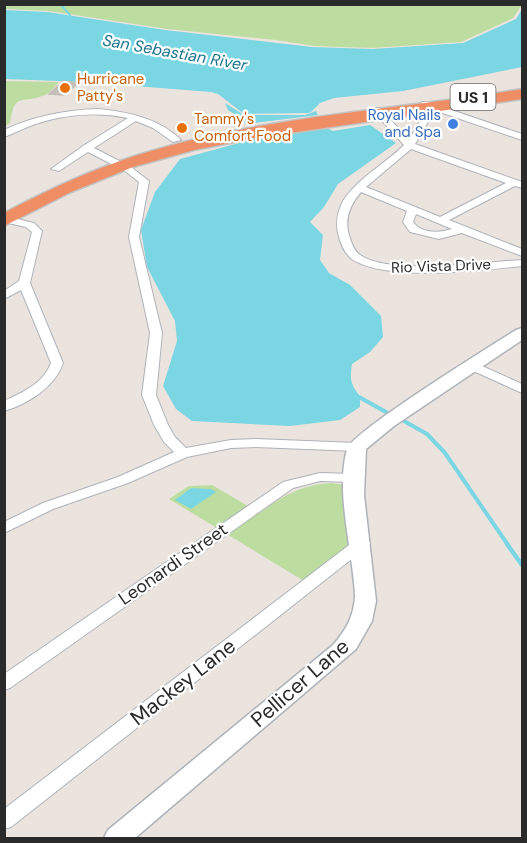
<svg xmlns="http://www.w3.org/2000/svg" width="527" height="843" font-family="'DM Sans',sans-serif">
  <style>
    .green { fill: #bcdd9f }
    .water { fill: #7ad6e3 }
    .lines { fill: none; stroke-linecap: round; stroke-linejoin: round }
    .stream-far2 { stroke: #7ad6e3; stroke-width: 2 }
    .stream-far1 { stroke: #7ad6e3; stroke-width: 4 }
    .stream { stroke: #7ad6e3; stroke-width: 4.5 }
    .building { fill: #c4bfb9; stroke: #c6bfb8; stroke-width: 1.5 }
    .street-casing { stroke: #aeb2ba; stroke-width: 2 }
    .secondary-casing { stroke: #aeb2ba; stroke-width: 3 }
    .highway-casing { stroke: #c3c3c3; stroke-width: 3 }
    .street { fill: #fff; fill-rule: evenodd }
    .secondary { fill: #fff; fill-rule: evenodd }
    .highway { fill: #ef8e64; fill-rule: evenodd }
    .food-dot { fill: #e8710a; stroke: #fff; stroke-width: 2 }
    .shop-dot { fill: #3f7fe0; stroke: #fff; stroke-width: 2 }
    .labels { text-anchor: middle; stroke-width: 4.5; stroke-linejoin: round; paint-order: stroke }
    .far-food-label { font-size: 15px; fill: #c56008; stroke: #fff; text-anchor: start }
    .far-shop-label { font-size: 15px; fill: #366cbe; stroke: #fff; text-anchor: end }
    .far-street-label { font-size: 15px; fill: #2a2a2a; stroke: #fff }
    .far-water-label { font-size: 16px; font-style: italic; fill: #1a768f; stroke: #fff }
    .shield { fill: #fff; stroke: #6a6a6a; stroke-width: 1.5 }
    .shield-label { font-size: 16px; font-weight: bold; fill: #2a2a2a }
    .street-label { font-size: 18px; fill: #2a2a2a; stroke: #fff }
    .near-street-label { font-size: 21px; fill: #2a2a2a; stroke: #fff }
  </style>
  <rect width="100%" height="100%" fill="#ebe4de"/>
  <path class="green" d="M5,4H522V5L513,18L461,42L372,48L314,46L276,40L167,29L49,11L5,9Z
    M5,81L59,82C55,86 50,93 45,95C22,105 15,90 10,123L5,126Z
    M332,483L344,485L353,544L304,581L169,499L189,486L212,485L260,513C283,495 302,485 332,483Z"/>
  <path class="water" d="M522,9V67L403,91L334,98L320,103L311,112L308,113L244,114L218,94L211,92L97,83L95,85L84,84L85,82L5,79V10L47,12L165,30L312,47L372,49L463,43L516,19Z
    M225,103L244,115H305L316,111L318,115L245,124L244,120L228,110Z
    M370,125L396,143L338,184L324,207L310,222L323,235L320,260L329,273L350,285L381,316L383,337L370,352L352,364C350,378 350,385 360,396V407L340,420L290,426L192,421L176,409L163,386L177,341L175,321L147,267L141,230L155,192L180,159L239,143L250,137L322,126L333,131Z
    M191,488L211,489L216,492L191,509L175,500Z"/>
  <g class="lines">
    <path class="stream-far2" d="M60,4L70,15"/>
    <path class="stream-far1" d="M359,397L386,412
      M404,421L427,434L445,453L508,545"/>
    <path class="stream" d="M507,544L522,565"/>
  </g>
  <path class="building" d="M63,81L79,83L63,95L49,94Z"/>
  <g class="lines">
    <g class="street-casing">
      <path id="street" d="M422,102H428L522,134V140L422,106Z
        M374,108H380L409,140L422,118H428L429,120L415,144L522,182V188L515,186L449,220L522,249V256L462,233L439,239L410,232L403,222L407,211L361,192C350,205 344,219 349,235C351,242 354,251 360,255C391,276 484,262 522,260V266C480,270 390,282 353,260C346,255 341,245 339,237C335,224 337,213 343,201C358,178 385,164 404,145L374,112ZM411,149L506,183L440,217L366,187ZM416,214L452,229C439,233 422,234 413,222Z
        M98,109C128,112 159,118 181,140L173,142L153,128L136,121L94,148L131,167L149,181L139,237L162,333L156,395L168,425L175,437L186,448L231,440L256,439L357,443L364,447L357,451L256,447L231,448L187,457L128,483L53,509L4,533V522L43,503L118,477L174,452L164,442L154,425L142,395L150,333L129,237L139,182L125,171L88,152L59,171L51,169L83,146L128,118C99,112 67,114 39,123C27,126 16,133 4,137V130C34,116 65,110 98,109Z
        M4,216L34,223L42,231L30,283L63,363C55,387 28,404 4,411V401C23,392 43,384 51,363L21,290L4,299V291L19,281L32,232L26,227L4,222Z
        M473,362L522,384V393L469,369L467,366Z
        M320,473L354,474L361,478L354,482L320,481L293,488L10,688L4,690V674L283,482Z
        M362,538L367,539L370,543L367,547L11,827L4,829V809L357,539Z"/>
    </g>
    <g class="secondary-casing">
      <path id="secondary" d="M522,328V340L394,426L366,449L364,495L376,601L372,621L356,649L135,838H104L108,830L333,645C346,630 354,616 355,596C353,551 335,492 347,449C352,432 492,345 516,330Z"/>
    </g>
    <g class="highway-casing">
      <path id="highway" d="M522,89V99L256,138L194,150L133,167L71,192L4,226V213C42,193 80,175 120,161C245,117 391,111 522,89Z"/>
    </g>
    <use href="#street" class="street"/>
    <use href="#secondary" class="secondary"/>
    <use href="#highway" class="highway"/>
  </g>
  <g class="food-dot">
    <circle cx="65" cy="88" r="6"/>
    <circle cx="182" cy="128" r="6"/>
  </g>
  <circle class="shop-dot" cx="453" cy="124" r="6"/>
  <g class="labels">
    <g class="far-food-label">
      <text x="77" y="84">Hurricane<tspan x="77" dy="17">Patty's</tspan></text>
      <text x="194" y="124">Tammy's<tspan x="194" dy="17">Comfort Food</tspan></text>
    </g>
    <g class="far-shop-label">
      <text x="441" y="120">Royal Nails<tspan x="441" dy="17">and Spa</tspan></text>
    </g>
    <g class="far-street-label">
      <text transform="translate(441 266) rotate(-2)" y="5">Rio Vista Drive</text>
    </g>
    <g class="far-water-label">
      <text transform="translate(175 52) rotate(10)" y="6">San Sebastian River</text>
    </g>
    <rect class="shield" x="450.5" y="84" width="45" height="26" rx="4.5"/>
    <g class="shield-label">
      <text x="473" y="103">US 1</text>
    </g>
    <g class="street-label">
      <text transform="translate(173 564) rotate(-35)" y="6">Leonardi Street</text>
    </g>
    <g class="near-street-label">
      <text transform="translate(183 682) rotate(-38)" y="7">Mackey Lane</text>
      <text transform="translate(300 683) rotate(-41)" y="7">Pellicer Lane</text>
    </g>
  </g>
  <rect width="527" height="843" fill="none" stroke="#2a2a2a" stroke-width="12"/>
</svg>
